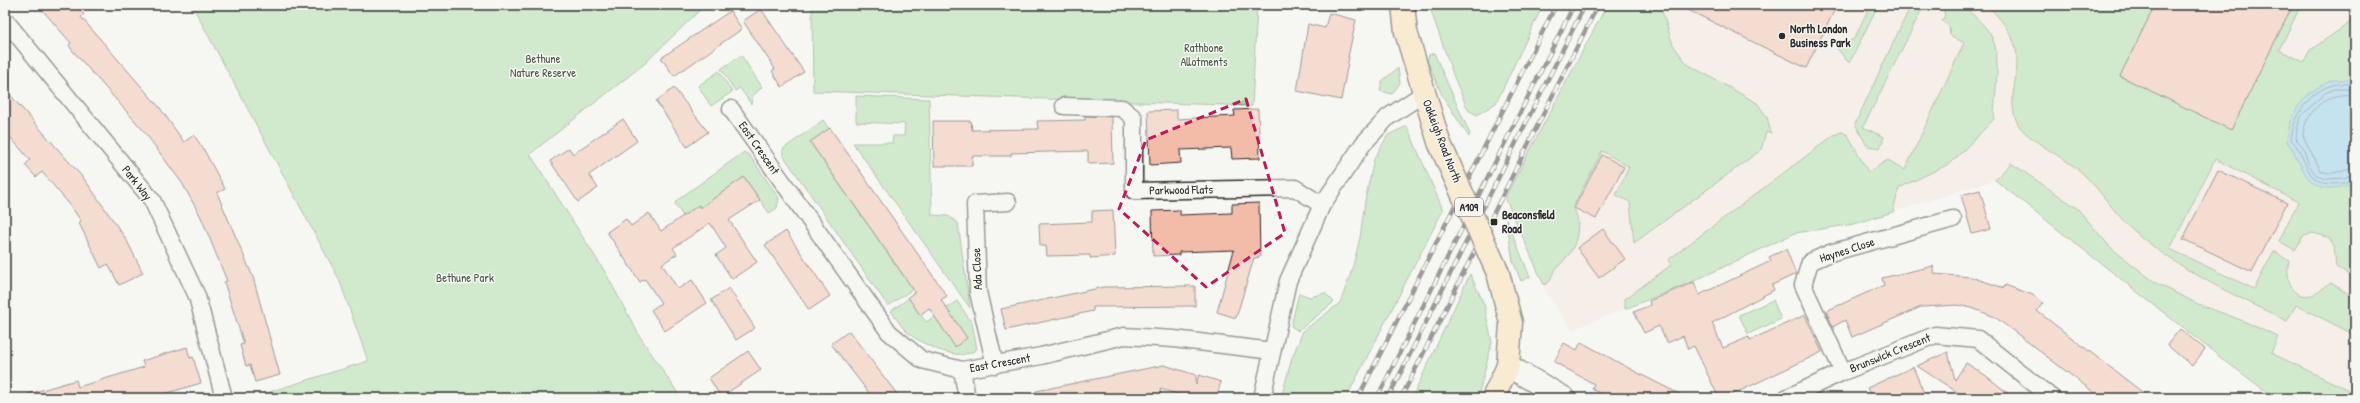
<svg xmlns="http://www.w3.org/2000/svg" width="2360" height="403" font-family="'Patrick Hand',sans-serif">
  <style>
    .built { fill: #f5e5dc }
    .green { fill: #a4dba0; stroke: #688366 }
    .water { fill: #8acaeb; stroke: #648a9e }
    .lines { fill: none; stroke-linecap: round; stroke-linejoin: round }
    .shore { stroke: #516b78; stroke-width: 1 }
    .building { fill: #f3bca8; stroke: #2b2b2b }
    .street-casing { stroke: #2b2b2b; stroke-width: 19 }
    .secondary-casing { stroke: #2b2b2b; stroke-width: 25 }
    .primary-casing { stroke: #2b2b2b; stroke-width: 25 }
    .street { stroke: #f6f6f2; stroke-width: 16 }
    .secondary { stroke: #f6f6f2; stroke-width: 22 }
    .primary { stroke: #fbddab; stroke-width: 22 }
    .rail-casing { stroke: #2b2b2b; stroke-width: 4.5 }
    .rail { stroke: #f6f6f2; stroke-width: 3; stroke-dasharray: 9; stroke-linecap: butt }
    .primary-bridge-casing { stroke: #2b2b2b; stroke-width: 25; stroke-linecap: butt }
    .primary-bridge { stroke: #fbddab; stroke-width: 22 }
    .marked { fill: none; stroke: #c2185b; stroke-width: 3; stroke-dasharray: 8 5; stroke-linejoin: round }
    .poi-dot { fill: #2b2b2b; stroke: #f6f6f2; stroke-width: 1.5 }
    .labels { text-anchor: middle; stroke-width: 3; stroke-linejoin: round; paint-order: stroke }
    .shield { fill: #f6f6f2; stroke: #686867; stroke-width: 1 }
    .shield-label { font-size: 11px; font-weight: bold; fill: #2b2b2b }
    .poi-label { font-size: 12px; font-weight: bold; fill: #2b2b2b; stroke: #f6f6f2; text-anchor: start }
    .park-label { font-size: 12px; fill: #495748; stroke: #f6f6f2 }
    .street-label { font-size: 12px; fill: #2b2b2b; stroke: #f6f6f2 }
  </style>
  <rect width="100%" height="100%" fill="#f6f6f2"/>
  <filter id="ink" filterUnits="userSpaceOnUse"><feTurbulence type="fractalNoise" baseFrequency=".025" numOctaves="2"/><feDisplacementMap in="SourceGraphic" scale="8" xChannelSelector="R" yChannelSelector="G"/><feConvolveMatrix kernelMatrix="1 2 1 2 8 2 1 2 1" color-interpolation-filters="sRGB"/></filter>
  <g filter="url(#ink)">
    <path class="built" d="M1607,5H2355V398H2274L1995,180L1854,224L1793,234L1698,279L1572,330L1548,295L1505,197Z"/>
    <path class="green" d="M192,5H705L644,64L530,154L605,272L639,335L681,398H250L368,361L339,279Z
      M812,5H1257L1252,106L813,91Z
      M1429,5H1543L1496,103L1477,115L1468,110L1454,77Z
      M1607,5H1660L1673,45L1687,64L1757,103L1767,117L1771,133L1766,132L1761,150L1634,243L1630,202L1616,195L1629,167L1602,151L1573,207C1581,219 1578,239 1571,251C1564,263 1553,268 1550,281L1544,285L1505,197Z
      M1866,5H1878L1850,62L1847,61L1836,47L1854,39L1868,10Z
      M1911,5H1924L1863,127L1884,137L1880,148L1867,146L1855,124Z
      M1942,5H1962C1971,13 1983,23 1990,34C2003,54 1994,95 1994,119L1951,163L1899,188L1893,212L1854,224L1795,233L1694,281L1625,309V299L1671,265L1668,260L1834,135L1842,132L1848,135L1868,172L1888,160L1905,170L1964,43L1950,35L1949,26L1942,21L1945,15Z
      M1986,5H2301L2279,50L2304,62L2309,51L2355,19V279L2336,267L2334,245L2329,238L2321,235L2312,233L2304,235L2295,250L2279,241L2298,202L2215,159L2170,249L2254,289L2274,251L2289,261C2285,277 2291,300 2312,295C2320,293 2324,286 2331,283L2355,298V335L2296,305L2287,321C2233,294 2177,270 2131,228C2113,212 2100,189 2081,172C2067,159 2026,139 2018,124C2005,100 2021,75 2016,50C2013,33 1999,16 1986,5Z
      M1434,53L1470,134L1469,137L1442,95L1427,60L1429,55Z
      M741,55L762,87L753,96L751,104L740,88L735,91L721,69Z
      M1398,68L1400,83L1392,94L1380,91L1382,81Z
      M719,71L732,92L711,106L698,86Z
      M856,96L929,99L932,215L948,216L958,223L970,308L853,143H892L893,136H904L905,124L856,122Z
      M823,120L829,129L810,142L913,289L888,306L783,155V149Z
      M1407,126L1443,210L1346,398H1281L1292,358L1303,331L1340,303L1352,270L1360,238L1365,201L1374,159L1388,135Z
      M744,152L750,156L779,198L777,208L769,213L744,177L701,208L699,206L683,216L675,204L676,201Z
      M2011,163L2077,208L2110,247L2156,283L2198,304L2241,320L2278,337L2271,353L2355,393V398H2275L2220,357L1995,180Z
      M1506,218L1530,277L1521,281L1513,261Z
      M1470,274L1484,304L1492,342L1478,397L1412,398Z
      M1299,293L1310,297L1325,293L1334,302L1298,331L1291,326Z
      M909,298L926,322L957,301L972,323L977,349C960,364 920,344 906,331C900,326 896,317 891,311Z
      M1773,300L1781,319L1748,334L1739,315Z"/>
    <path class="water" d="M2333,80H2355V181C2347,187 2341,187 2332,188C2303,190 2302,159 2287,142C2289,112 2305,91 2333,80Z"/>
    <g class="lines">
      <path class="shore" d="M2355,84C2348,84 2340,83 2333,85C2309,91 2293,117 2291,140C2294,143 2297,146 2299,150C2311,175 2311,187 2344,183C2348,183 2350,179 2355,178
        M2355,89H2335L2325,93L2302,115L2297,128L2296,139L2303,147L2309,165L2317,176L2327,179L2344,178L2355,173
        M2355,95C2349,95 2341,94 2336,96C2319,99 2303,120 2303,136L2321,171C2336,177 2342,168 2355,167"/>
    </g>
    <path class="building" d="M38,5H75L84,14L81,17L160,108L184,142L194,135L204,150L225,189L217,193L253,277L280,375L255,382L250,365L246,366L240,345L244,344L224,282L227,281L201,217L182,183L143,130L72,50L69,45L71,43Z
      M1678,5H1837L1806,68Z
      M2155,5H2293L2231,130L2120,76Z
      M761,9L804,72L782,87L772,71L775,69L743,21Z
      M730,11L742,29L674,76L661,58Z
      M1329,13L1356,20L1348,57H1349L1341,100L1297,91L1308,24L1325,28Z
      M674,88L708,132L687,147L656,101Z
      M5,89L85,180L126,239L143,273L119,285L108,264L101,268L79,223L81,221L70,205L42,172L36,177L25,165L30,160L5,131Z
      M1258,109L1260,158L1232,159L1231,148L1180,150L1181,163L1150,165L1148,111L1177,110V119L1235,116L1234,110Z
      M1085,116L1112,117L1113,163L1088,164V151L1011,153V156H972V166H934L933,121H971L972,130L1038,129L1037,121L1085,120Z
      M623,119L637,141L589,175L598,188L578,202L550,161L569,148L573,154Z
      M830,128L947,296L941,300L967,338L955,347L929,308L920,315L908,297L915,292L810,142Z
      M1602,155L1624,167L1596,219L1574,208Z
      M2218,170L2287,203L2252,272L2183,239Z
      M744,177L760,200L729,220L757,262L732,279L716,255L726,248L710,223L673,248L677,254L662,264L678,289L692,280L707,303L665,331L651,310L661,303L645,279L640,282L607,232L626,219L631,226L649,213L661,231L699,205L700,208Z
      M1980,190L1991,229L1972,234L1961,195Z
      M1259,203L1260,257L1254,258L1236,318L1217,312L1234,250L1179,252V255L1153,256L1152,211L1180,210V215L1232,213V204Z
      M1113,210L1115,256L1090,258V255L1047,256L1046,246H1040L1039,224L1092,222V211Z
      M1603,229L1625,259L1599,278L1577,248Z
      M786,231L830,296L809,310L765,245Z
      M1786,249L1796,274L1772,285L1774,290L1712,323L1723,348L1749,337L1750,340L1805,315L1822,352L1725,398H1719L1694,346L1688,349L1683,336L1667,343L1659,326L1644,333L1634,312L1650,305L1649,301L1694,282L1699,295L1771,261L1769,257Z
      M1933,266L1935,274L1971,277L2004,288L2005,285L2033,295L2043,303L2037,311L2150,398H2101L1995,317L1972,308L1957,305L1921,307L1852,337L1845,320L1833,327L1826,311L1884,285L1882,278Z
      M1195,286V306L1093,307V311L1006,330L1001,309L1104,287Z
      M729,288L755,328L736,340L711,300Z
      M2180,329L2205,349L2192,366L2167,345Z
      M849,331L900,398H873L831,344Z
      M1581,342L1636,372L1687,398H1608L1592,389L1594,384L1554,362L1564,343L1577,350Z
      M187,347L190,358L193,357L201,383L151,398H28V394L76,380L78,387L144,367L142,361Z
      M748,351L761,370L721,397L709,378Z
      M1948,352L1955,380L1966,363L1985,375L2014,398H1966L1917,366Z
      M1164,365L1196,375V384L1199,375L1221,382L1216,398H1191L1160,389L1162,398H1036V391Z
      M1913,367L1926,398H1872L1867,388Z"/>
    <g class="lines">
      <g class="street-casing">
        <path id="street" d="M5,20L152,200L197,296L224,398
          M1064,106L1122,108L1134,118V191L1295,188L1322,205
          M731,109L889,332L922,360L962,370L1041,356L1124,336L1174,339L1272,351
          M995,365L978,292L975,204L1008,202
          M962,370L967,398
          M1843,372L1803,285L1810,262L1830,253L1953,219
          M1262,398L1288,281L1322,205L1363,144L1388,117L1423,94
          M1786,398L1843,372L1935,335L1978,339L2052,398"/>
      </g>
      <g class="secondary-casing">
        <path id="secondary" d="M1508,366L1564,398"/>
      </g>
      <g class="primary-casing">
        <path id="primary" d="M1403,5L1406,32L1439,142
          M1493,398L1508,366L1511,323L1498,273"/>
      </g>
      <use href="#street" class="street"/>
      <use href="#secondary" class="secondary"/>
      <use href="#primary" class="primary"/>
      <g class="rail-casing">
        <path id="rail" d="M1358,398L1556,5
          M1377,398L1574,5
          M1388,398L1585,5
          M1401,398L1598,5"/>
      </g>
      <use href="#rail" class="rail"/>
      <g class="primary-bridge-casing">
        <path id="primary-bridge" d="M1439,142L1498,273"/>
      </g>
      <use href="#primary-bridge" class="primary-bridge"/>
    </g>
  </g>
  <path d="M0 0H2360V403H0ZM1246,99L1285,233L1206,287L1119,209L1146,140Z" fill="#f6f6f2" fill-opacity=".55" fill-rule="evenodd"/>
  <path class="marked" d="M1246,99L1285,233L1206,287L1119,209L1146,140Z"/>
  <g class="poi-dot">
    <circle cx="1782" cy="36" r="4"/>
    <rect x="1490" y="218" width="8" height="8" rx="2"/>
  </g>
  <g class="labels">
    <rect class="shield" x="1455" y="198" width="28" height="18" rx="3"/>
    <g class="shield-label">
      <text x="1469" y="211">A109</text>
    </g>
    <g class="poi-label">
      <text x="1790" y="33">North London<tspan x="1790" dy="14">Business Park</tspan></text>
      <text x="1502" y="219">Beaconsfield<tspan x="1502" dy="14">Road</tspan></text>
    </g>
    <g class="park-label">
      <text x="1204" y="52">Rathbone<tspan x="1204" dy="14">Allotments</tspan></text>
      <text x="543" y="63">Bethune<tspan x="543" dy="14">Nature Reserve</tspan></text>
      <text x="465" y="282">Bethune Park</text>
    </g>
    <g class="street-label">
      <text transform="translate(1442 141) rotate(69)" y="4">Oakleigh Road North</text>
      <text transform="translate(759 148) rotate(55)" y="4">East Crescent</text>
      <text transform="translate(137 183) rotate(52)" y="4">Park Way</text>
      <text transform="translate(1181 190) rotate(-1)" y="4">Parkwood Flats</text>
      <text transform="translate(1847 250) rotate(-18)" y="4">Haynes Close</text>
      <text transform="translate(977 269) rotate(-93)" y="4">Ada Close</text>
      <text transform="translate(1890 353) rotate(-22)" y="4">Brunswick Crescent</text>
      <text transform="translate(1000 363) rotate(-10)" y="4">East Crescent</text>
    </g>
  </g>
  <rect width="2360" height="403" fill="none" stroke="#f6f6f2" stroke-width="20"/>
  <rect x="10" y="10" width="2340" height="383" fill="none" stroke="#2b2b2b" stroke-width="1.5" filter="url(#ink)"/>
</svg>
